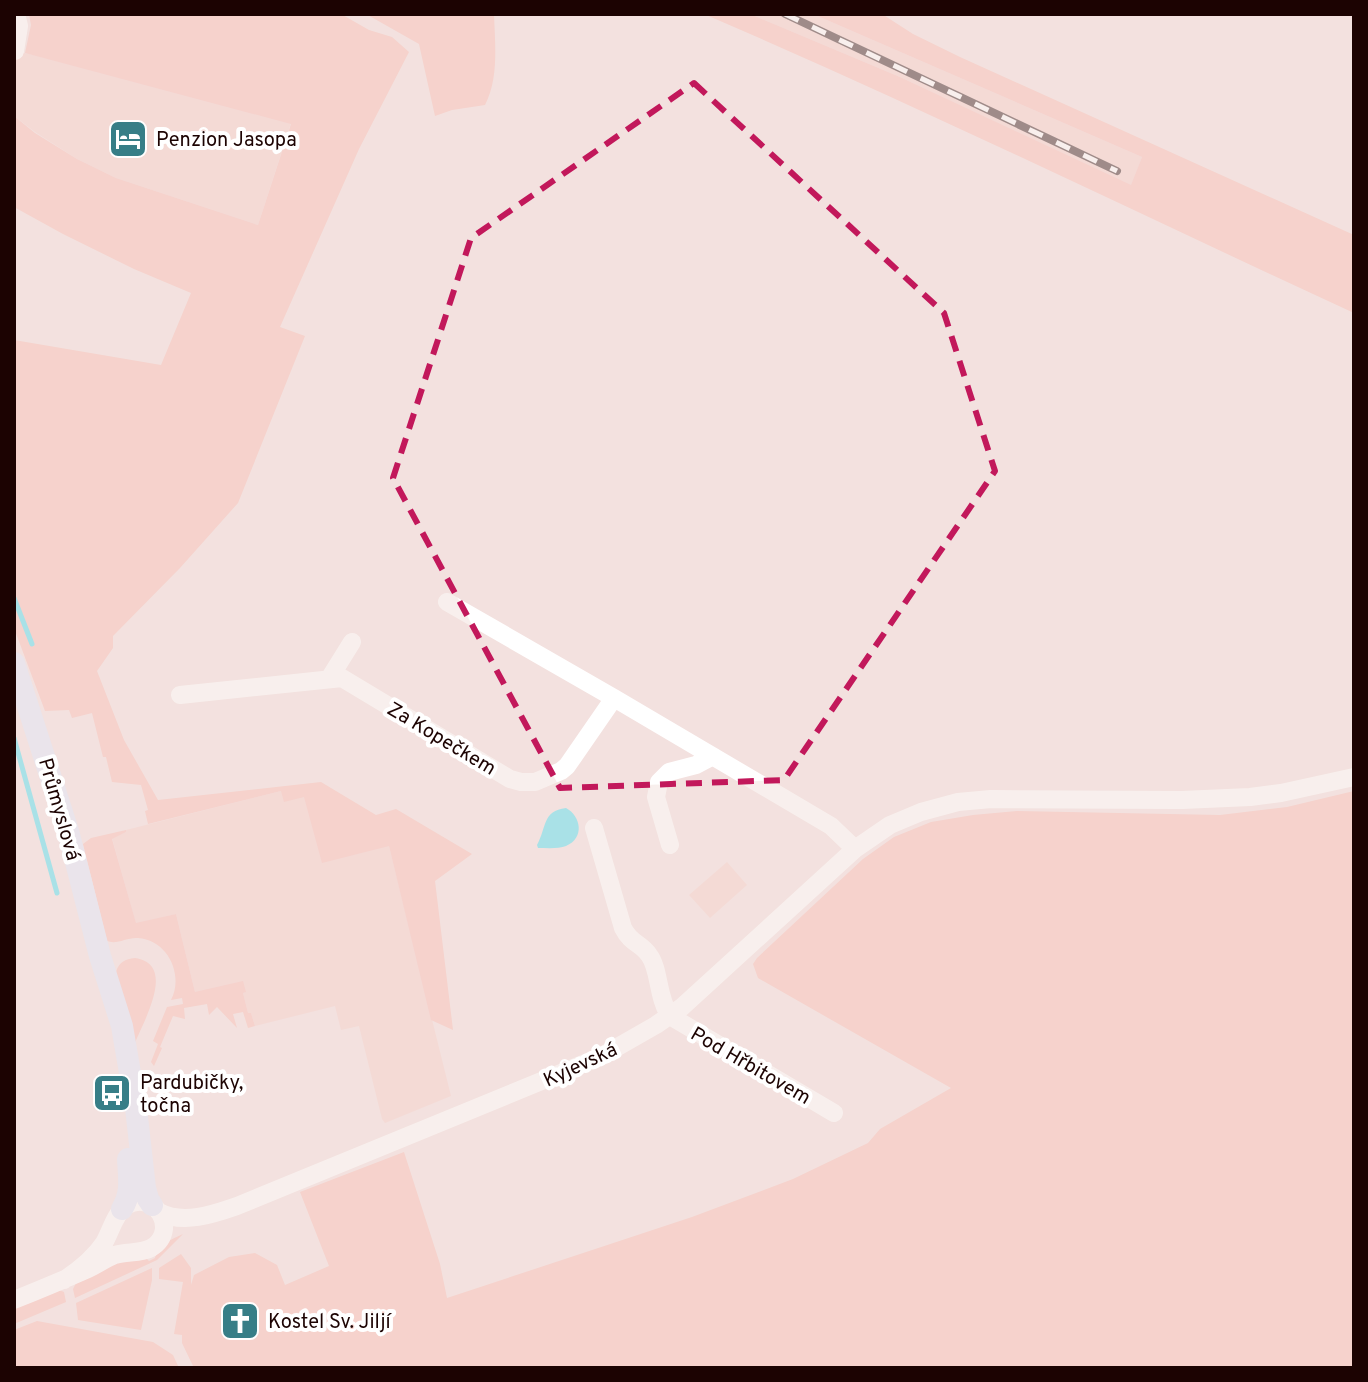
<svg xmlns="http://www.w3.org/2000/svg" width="1368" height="1382" font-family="Overpass,sans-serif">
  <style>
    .built { fill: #f6d0cb }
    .green { fill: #fabeb6 }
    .water { fill: #50e0f2 }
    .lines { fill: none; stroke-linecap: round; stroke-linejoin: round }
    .stream { stroke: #50e0f2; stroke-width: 5 }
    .minor { stroke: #fff; stroke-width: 18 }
    .major { stroke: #dfe7fa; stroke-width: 22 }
    .rail-casing { stroke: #3b2322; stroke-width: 8 }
    .rail { stroke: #fff; stroke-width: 5; stroke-dasharray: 15; stroke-linecap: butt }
    .marked { fill: none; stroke: #c2185b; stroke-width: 6; stroke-dasharray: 16 10; stroke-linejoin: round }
    .labels { text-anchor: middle; stroke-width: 8; stroke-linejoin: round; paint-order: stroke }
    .poi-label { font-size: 20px; fill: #1c0302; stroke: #fff; text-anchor: start }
    .street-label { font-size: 20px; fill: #1c0302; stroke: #fff }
  </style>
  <rect width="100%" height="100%" fill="#f3e1df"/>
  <path class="built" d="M750,14H813L1142,157L1131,186L900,77Z
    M14,51L34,55L291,123L258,225L116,178L77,159L35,132L14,116Z
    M281,791L303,796L389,846L451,1096L385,1123L382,1119L359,1026L341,1030L335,1006L255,1026L251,1013H248L243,993L245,992H195L176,914L136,924L112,838L126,832V830Z
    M727,862L747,885L710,918L689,895Z"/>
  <path class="green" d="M29,14H341L369,30L392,37L409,52L359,149L280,327L305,336L238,503L180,568L113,636V648L97,671L124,740L158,800L321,782L376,815L396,809L472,854L435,881L453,1030L431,1020L389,846L322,863L304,797L284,802L281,791L148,824L145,811L148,810L141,785L112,782L106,757H103L92,713L72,718L69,710L45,711L14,628V340L161,365L191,293L134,269L63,234L14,207V116L35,133L77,159L116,178L258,225L291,124L25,53L31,25Z
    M366,14H494C495,44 499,78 485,105L452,110L435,116L419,44Z
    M704,14H750L900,77L1131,185L1142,157L813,14H882L913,34L960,57L1354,235V313C1137,213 923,108 704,14Z
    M1354,791V1368H194L182,1343V1335L174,1334L183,1282L159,1279V1268L181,1254L191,1268V1285L194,1275L229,1257L255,1253L277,1265L285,1285L329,1266L300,1192L404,1152L440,1264L447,1298L692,1217L793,1179L868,1143L880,1129L951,1088L758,978L753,964L757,958L863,859L894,837L931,822L973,815L1017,811L1220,815L1287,807Z
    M126,830V832L112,839L136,923L176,914L195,992L243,981L246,992L243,993L248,1013H251L255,1026L248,1028L243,1012L233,1014L237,1028L217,1007L209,1015L207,1004L184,1008L185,1019L173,1016L160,1047L162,1048L154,1066L151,1062L158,1044L153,1041L167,1007L183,1004L182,998L171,1000C184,975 168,940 138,938C127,937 117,945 107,941L83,844L91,838Z
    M135,958C177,964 144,1020 135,1043L116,972C119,962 125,959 135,958Z
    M183,1234L157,1260L75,1298L73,1289L76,1283L117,1260L146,1258L149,1261L155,1258C158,1245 172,1239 183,1234Z
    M152,1268V1280L141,1330L78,1320L76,1303Z
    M59,1290L64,1292L66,1302L14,1324V1309Z
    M37,1321L153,1342L173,1355L179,1368H14V1330Z"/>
  <path class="water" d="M566,808C581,816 585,838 566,846C559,849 547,848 538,848L537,845C547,827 542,811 566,808Z"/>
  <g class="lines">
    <path class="stream" d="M14,598L32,644
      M14,738L57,893"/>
    <path class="minor" d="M15,51L19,26L16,14
      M447,602L614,698L831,826L855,849
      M329,679L352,642
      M180,695L342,678L510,779L521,782H535L561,771L567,766L614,698
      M594,828L623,928C631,944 641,943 649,955C660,969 657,998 670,1016L834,1113
      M670,845L656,797L659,782L669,772L696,765L713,756
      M159,1212C183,1225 214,1214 237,1206L600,1057L656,1025L682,1007L855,849L890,825L921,812L958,802L991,799L1182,800L1250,797L1281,793L1354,777
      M14,1300C39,1290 63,1280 88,1269C97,1265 105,1259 115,1255C126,1251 140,1254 151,1248C158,1244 163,1237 164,1229C165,1208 143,1195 126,1206C115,1213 111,1231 104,1243C94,1258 79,1270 64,1280"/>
    <path class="major" d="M14,663L68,831L100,956L122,1026L136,1108L145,1188L148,1199L152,1205
      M122,1209C132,1193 129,1178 128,1159"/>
    <g class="rail-casing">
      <path id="rail" d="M785,14L1117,171"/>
    </g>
    <use href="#rail" class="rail"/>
  </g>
  <path d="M0 0H1368V1382H0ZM694,83L944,313L995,471L784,780L560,788L393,478L471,238Z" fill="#f3e1df" fill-opacity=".55" fill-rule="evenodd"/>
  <path class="marked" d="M694,83L944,313L995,471L784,780L560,788L393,478L471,238Z"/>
  <defs>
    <g id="hotel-square" transform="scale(2)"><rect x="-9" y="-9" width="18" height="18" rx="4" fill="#377e87" stroke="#fff"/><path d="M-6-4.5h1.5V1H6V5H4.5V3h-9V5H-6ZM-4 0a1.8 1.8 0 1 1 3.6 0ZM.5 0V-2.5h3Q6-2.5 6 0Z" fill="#fff"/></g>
    <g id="bus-square" transform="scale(2)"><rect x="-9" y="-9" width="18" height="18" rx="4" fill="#377e87" stroke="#fff"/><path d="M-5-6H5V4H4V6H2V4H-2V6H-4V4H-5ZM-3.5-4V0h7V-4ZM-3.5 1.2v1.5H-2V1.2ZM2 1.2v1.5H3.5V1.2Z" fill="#fff"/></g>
    <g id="church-square" transform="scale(2)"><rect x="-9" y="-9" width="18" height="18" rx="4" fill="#377e87" stroke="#fff"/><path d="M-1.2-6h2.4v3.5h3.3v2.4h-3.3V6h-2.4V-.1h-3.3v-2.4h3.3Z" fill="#fff"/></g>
  </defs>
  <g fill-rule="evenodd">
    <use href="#hotel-square" x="128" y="139"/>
    <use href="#bus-square" x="112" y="1093"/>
    <use href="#church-square" x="240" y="1321"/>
  </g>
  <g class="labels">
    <g class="poi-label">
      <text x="156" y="146">Penzion Jasopa</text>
      <text x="140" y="1089">Pardubičky,<tspan x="140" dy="23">točna</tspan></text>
      <text x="268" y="1328">Kostel Sv. Jiljí</text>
    </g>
    <g class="street-label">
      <text transform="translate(442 738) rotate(31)" y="7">Za Kopečkem</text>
      <text transform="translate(60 809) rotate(74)" y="7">Průmyslová</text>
      <text transform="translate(580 1064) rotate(-25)" y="7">Kyjevská</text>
      <text transform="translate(751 1065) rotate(30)" y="7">Pod Hřbitovem</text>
    </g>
  </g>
  <rect width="1368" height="1382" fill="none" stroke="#1c0302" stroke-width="32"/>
</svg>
